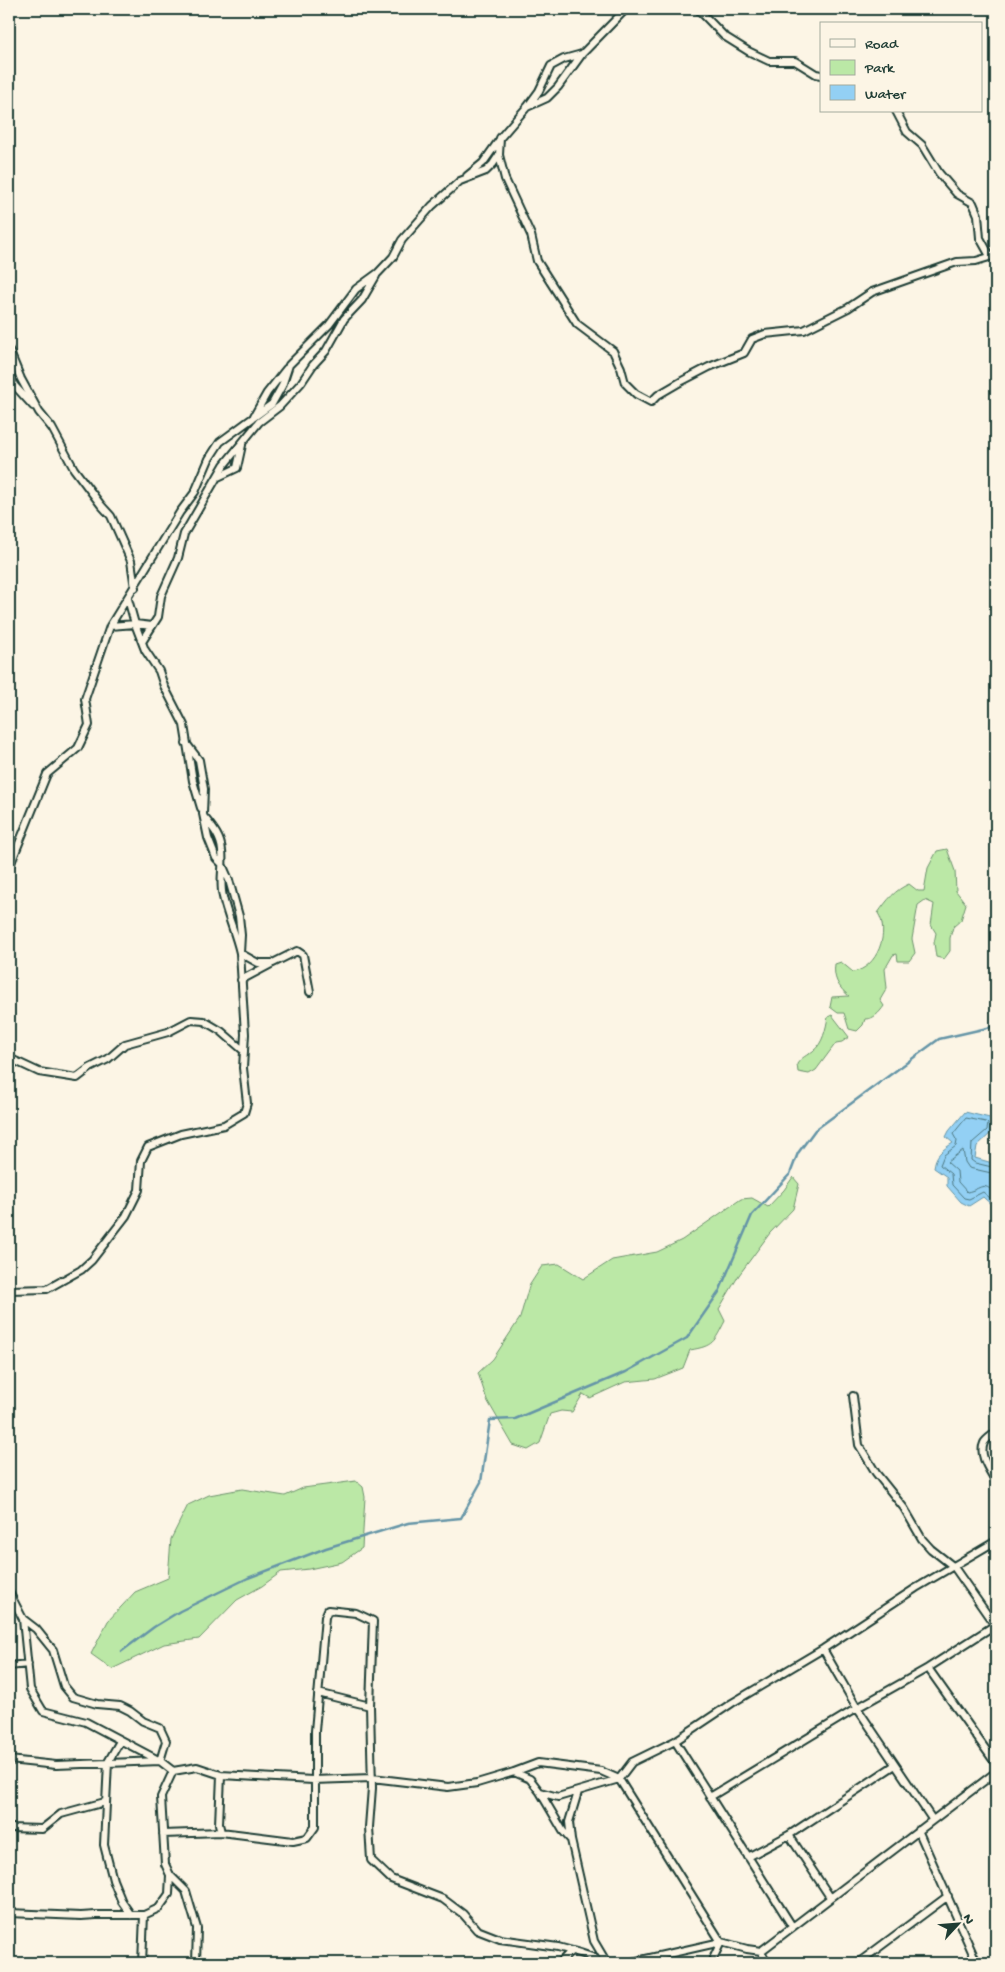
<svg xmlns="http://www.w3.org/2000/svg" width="1005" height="1972" font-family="'Gochi Hand',sans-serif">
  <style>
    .green { fill: #bbe8a6; stroke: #6d926d }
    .water { fill: #93d0f4; stroke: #6595a7 }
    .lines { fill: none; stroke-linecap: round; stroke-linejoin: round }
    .shore { stroke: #4d7881; stroke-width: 1 }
    .stream { stroke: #6595a7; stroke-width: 2.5 }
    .street-casing { stroke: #1f3d34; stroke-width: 10 }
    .street { stroke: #fcf5e5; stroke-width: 6 }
  </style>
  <rect width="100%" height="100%" fill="#fcf5e5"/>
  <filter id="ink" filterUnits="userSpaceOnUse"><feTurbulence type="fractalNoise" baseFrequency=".02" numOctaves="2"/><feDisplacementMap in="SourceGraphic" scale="10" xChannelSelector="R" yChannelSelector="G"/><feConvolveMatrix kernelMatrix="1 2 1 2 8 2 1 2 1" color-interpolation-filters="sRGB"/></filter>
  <g filter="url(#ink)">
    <path class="green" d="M947,849L955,871L956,891L966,904L961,920L953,927L950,938V951L944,959L936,957L934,943L936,933L931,925L934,904L925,900L918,905L912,939L915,953L909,961H898L897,954L893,955L885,969L887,988L880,1000L884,1006C879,1013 874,1019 865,1019L863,1025L857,1031L849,1029L844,1013H838L830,1007L832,997L849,996C838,987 833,978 835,964L841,962L853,972C878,968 890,932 878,913C887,900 895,890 909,884L918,891H924L928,868L937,851Z
      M832,1015L849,1037L842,1042L836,1043L816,1070L809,1074L798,1072L797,1064C802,1057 806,1056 813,1051C823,1044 826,1028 828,1017Z
      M793,1177L799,1184L793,1209L770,1233L739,1275L719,1309L725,1321C714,1342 714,1346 690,1350L683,1368L655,1379L625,1382L590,1398L583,1394L572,1412L561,1411L550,1414L540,1443L528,1450L513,1445L487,1400L478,1373L493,1359L520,1318L529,1286L542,1266L559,1264L583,1279L612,1260L657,1252L682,1240L741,1199L752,1198L768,1207L784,1190Z
      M356,1481L363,1487L365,1497L362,1548L342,1562L309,1569L281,1572L262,1586L237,1600L199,1639L164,1644L112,1669L91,1654L108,1621L135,1592L168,1578L171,1539L188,1505L209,1495L242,1489L285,1496L303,1488Z"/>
    <path class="water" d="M965,1112L994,1119L992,1132L977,1146L975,1158L996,1164V1207L995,1208L983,1197L969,1206L961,1202L947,1186V1177L934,1168C935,1155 942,1150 953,1143L946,1137L949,1131Z"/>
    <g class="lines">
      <path class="shore" d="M996,1168L975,1163L971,1160L972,1143L987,1130L988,1124L986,1122L966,1118L953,1134L957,1141L956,1146L944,1155L940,1165L951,1174L952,1185L964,1198L969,1199L983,1192L996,1203
        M996,1174L969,1168L965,1162L963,1150L947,1162L957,1171L958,1182L967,1192C982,1189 982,1180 996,1194"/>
      <path class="stream" d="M122,1651L154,1627L180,1611L248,1578L326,1548L408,1523L461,1518L481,1482L490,1420L515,1419L626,1372L687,1338L719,1292L752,1215L790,1174L798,1153L815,1130L939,1039L996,1026"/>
      <g class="street-casing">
        <path id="street" d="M698,9L724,36L748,51L769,61H795L816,74L821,75
          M528,106L539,91L551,66L564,59L582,54
          M896,111L907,132L922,145L939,173L957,194L973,203L978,215L980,238L990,256
          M499,155L505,179L531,235L537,261L577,324L613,351L621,368L625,383L636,394L651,402L658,395L682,381L709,367L744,353L752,339L765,334L804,330L848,308L872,292L957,262L976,261L996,255
          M467,176L483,163L500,139
          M9,350L21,379L39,412L52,428L74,469L101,505L111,516L131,561L135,588
          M9,368L14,385L33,406
          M254,416L267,393L286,369
          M218,477L237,468L242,445
          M128,599L135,624L145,650L159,671L164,686L184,725L193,781L201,808
          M110,626L135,624L152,626
          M142,642L158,617L161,596L178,558L184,534L224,465L259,422L280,406L301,383L313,365L326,351L344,319L362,300L376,276
          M204,817C212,827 221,837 222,851C224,867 219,881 223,897C227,916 236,934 240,953L258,963H273L297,951L303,955L310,992
          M9,868L47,774L78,748L89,725L85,699L110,626L180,512L195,492L209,459L220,442L272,404L282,386L289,365L329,325L356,289L378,273L393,257L402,240L432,206L460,181L486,171L493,164L499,155L500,138L512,124L527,107L547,98L558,87L582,54L626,9
          M241,980L271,964
          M9,1058L39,1072L77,1078L90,1068L108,1059L125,1044L168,1032L191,1020L204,1021L221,1031L244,1051
          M9,1290L47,1289L81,1270L92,1260L126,1216L139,1190L141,1161L148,1147L181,1134L224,1125L244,1113L247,1103L243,1068L245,1034L240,953L241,935L239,916L229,880L222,864L216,858L208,838L203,814L204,789L199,760L186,743
          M853,1396L859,1445L876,1473L904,1508L922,1539L931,1549L954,1567L996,1627
          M996,1432C993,1435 986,1439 984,1443C978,1456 991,1472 996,1482
          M9,1592L23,1619L30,1689L43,1711L86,1722L160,1761L173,1771L197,1767L221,1775L313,1780L372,1778L448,1787L477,1783L514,1772L530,1779L540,1792L558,1797L619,1779L632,1762L675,1741L732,1703L823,1649L916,1588L996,1541
          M823,1649L857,1708L932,1819
          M9,1666L28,1664
          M928,1668L996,1764
          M318,1693L370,1706
          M120,1741L108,1762L104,1845L113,1880L122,1902L131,1915
          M675,1741L792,1926
          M9,1760L56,1765L160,1761L166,1741L160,1728L143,1721L130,1711L120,1706L97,1704L73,1697L64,1686L53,1650L36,1629L23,1619
          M173,1771L161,1797L165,1864L170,1875L186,1891L197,1928L196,1963
          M514,1772L538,1763L601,1771L619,1779L721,1942L747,1949L761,1951L996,1772
          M221,1775L219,1824L221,1832L293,1841L307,1838L315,1827V1731L325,1617L328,1610L356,1613L373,1621L370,1706L372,1788L369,1827L371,1860L391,1879L443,1899L463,1914L477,1930L500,1939L558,1947L580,1953L592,1957L603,1963
          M540,1792L563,1831L570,1839
          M578,1792L569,1822L571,1840L594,1941L607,1963
          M710,1797L857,1708L928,1668L995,1625
          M9,1828L42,1829L61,1814L105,1802
          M918,1830L977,1963
          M163,1834L221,1832
          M789,1835L830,1897
          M748,1857L789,1835L895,1765
          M9,1913L81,1916L96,1915H144L159,1908L169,1894L170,1875
          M761,1951L767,1963
          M142,1963L144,1915
          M560,1963L571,1951
          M628,1963L721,1942
          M711,1963L721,1942
          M858,1963L948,1896"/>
      </g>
      <use href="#street" class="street"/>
    </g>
  </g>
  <rect width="1005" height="1972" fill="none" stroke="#fcf5e5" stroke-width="30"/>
  <rect x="15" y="15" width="975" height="1942" fill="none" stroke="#1f3d34" stroke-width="2" filter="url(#ink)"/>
  <rect x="820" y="22" width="162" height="90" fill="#fcf5e5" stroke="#a4ab9e"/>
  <rect x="830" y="39" width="25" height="8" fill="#fcf5e5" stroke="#a4ab9e"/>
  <text x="865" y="48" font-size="15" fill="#1f3d34">Road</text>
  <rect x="830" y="60" width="25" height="15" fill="#bbe8a6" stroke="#a4ab9e"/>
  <text x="865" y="72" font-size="15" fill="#1f3d34">Park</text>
  <rect x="830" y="85" width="25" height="15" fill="#93d0f4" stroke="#a4ab9e"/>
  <text x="865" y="98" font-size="15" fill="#1f3d34">Water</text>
  <g transform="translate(958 1924) rotate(64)" stroke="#fcf5e5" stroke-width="4" paint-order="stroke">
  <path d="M0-4L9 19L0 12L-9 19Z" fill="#1f3d34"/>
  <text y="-8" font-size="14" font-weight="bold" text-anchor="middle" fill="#1f3d34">N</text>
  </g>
</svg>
